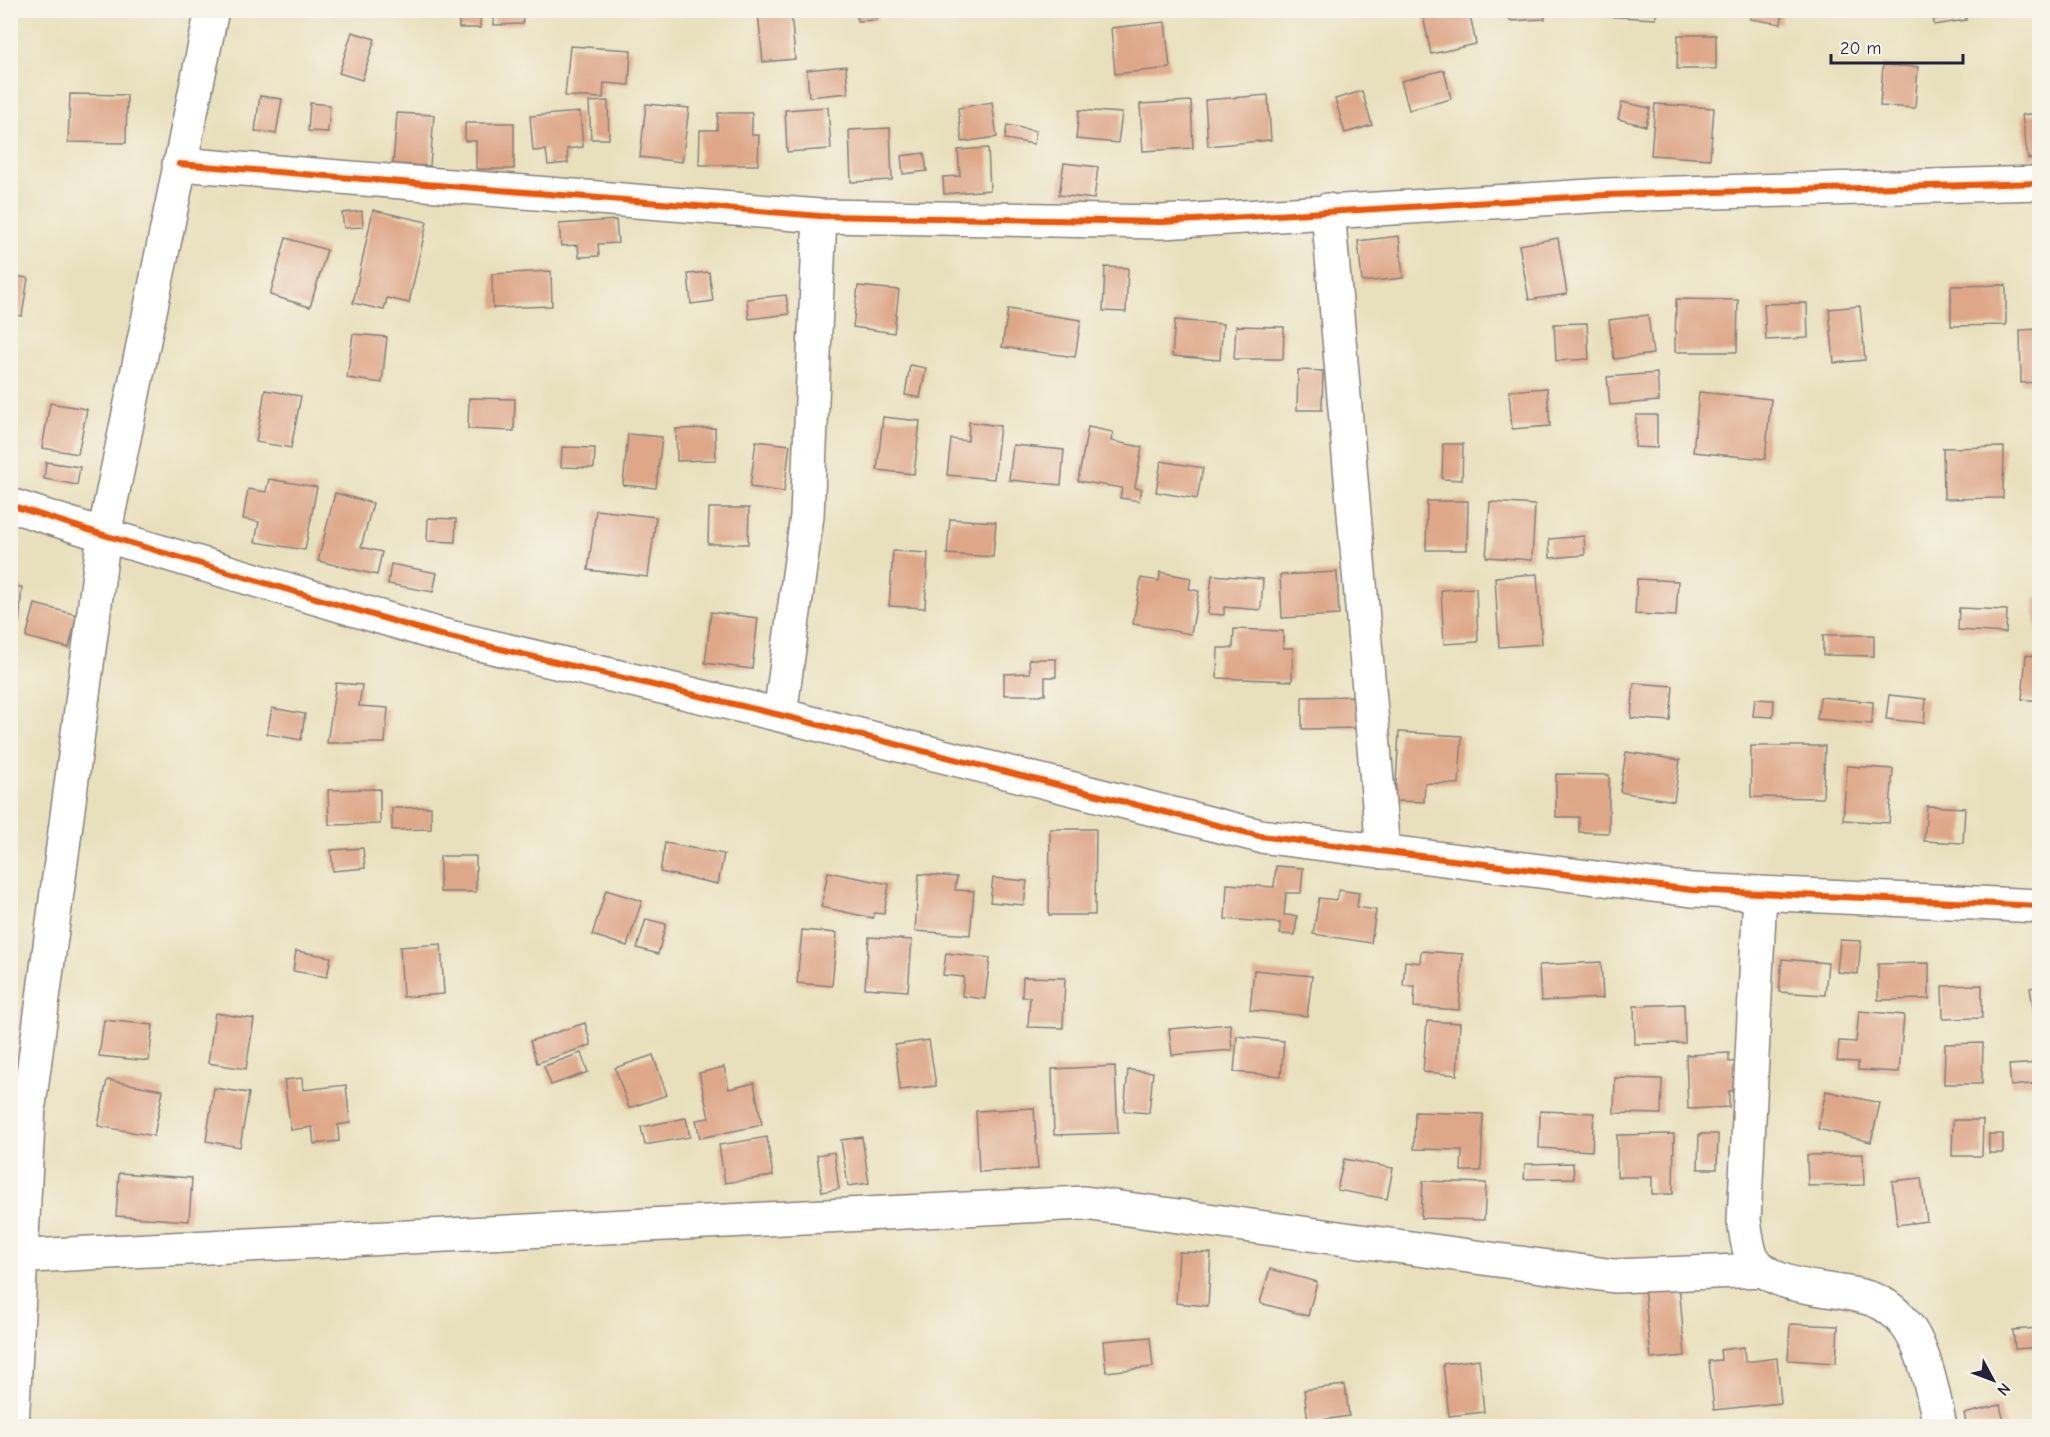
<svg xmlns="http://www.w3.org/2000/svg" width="2050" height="1437" font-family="'Comic Neue',sans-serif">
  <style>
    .building { fill: #dea788 }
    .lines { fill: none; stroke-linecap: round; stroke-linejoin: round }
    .minor-casing { stroke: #85817c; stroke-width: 36 }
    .minor { stroke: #fff; stroke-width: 33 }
    .cycleway-casing { stroke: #f7f3e8; stroke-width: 10 }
    .cycleway { stroke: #e8590c; stroke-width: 6 }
  </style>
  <rect width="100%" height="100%" fill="#f7f3e8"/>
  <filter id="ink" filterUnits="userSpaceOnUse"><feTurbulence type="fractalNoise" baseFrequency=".0167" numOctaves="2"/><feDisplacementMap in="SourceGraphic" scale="12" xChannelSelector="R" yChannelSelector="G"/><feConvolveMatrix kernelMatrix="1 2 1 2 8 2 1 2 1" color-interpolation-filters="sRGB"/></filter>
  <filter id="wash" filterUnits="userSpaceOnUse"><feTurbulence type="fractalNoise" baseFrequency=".008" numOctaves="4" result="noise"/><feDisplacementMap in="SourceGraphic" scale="24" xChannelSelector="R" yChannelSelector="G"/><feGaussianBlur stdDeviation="1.35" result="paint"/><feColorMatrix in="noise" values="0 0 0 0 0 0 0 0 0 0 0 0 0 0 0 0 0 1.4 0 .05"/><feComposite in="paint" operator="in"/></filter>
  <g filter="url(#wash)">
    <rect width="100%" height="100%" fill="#e8e0bc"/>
    <g id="blocks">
      <path class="building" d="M459,10H481L480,28H459Z
        M494,10H522L523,24L494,25Z
        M857,10H877V20L857,21Z
        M1469,10L1476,44L1431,54L1422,11Z
        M1509,10H1545V19L1510,21Z
        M1602,10H1656V19L1602,16Z
        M1752,10H1783L1781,24L1750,19Z
        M1933,10H1965L1966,20L1934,25Z
        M791,11L795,59L763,62L758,14Z
        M1165,22L1170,68L1115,74L1111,28Z
        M352,32L375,39L362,80L339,73Z
        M1678,35H1716V69H1677Z
        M570,46L631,50L629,85L604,83L603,98L565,96Z
        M1883,65L1918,67L1915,108L1880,106Z
        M846,66L848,93L809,97L807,70Z
        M1444,70L1451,99L1409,110L1401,81Z
        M1362,91L1372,125L1345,133L1335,99Z
        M70,94L127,95L126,143L68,142Z
        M1268,95L1271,140L1208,146L1205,100Z
        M260,96L282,99L276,134L255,131Z
        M608,101L609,139H591L589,102Z
        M1191,101L1193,148L1143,151L1140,104Z
        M992,102L997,137L962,142L958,108Z
        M1622,102L1650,108L1646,126L1618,119Z
        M310,103L330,105L328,132L308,131Z
        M646,104L689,108L682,162L640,157Z
        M1655,104L1714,108L1710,159L1651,155Z
        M828,107L831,149L787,152L785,110Z
        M1079,110L1122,113L1118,143L1076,139Z
        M580,112L583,147L567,149L568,163L548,165L546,150L533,151L530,116Z
        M397,113L434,115L430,166L393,164Z
        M718,113H752V135H759L758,165H699L700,130H717Z
        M2040,113V157L2028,159L2022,115Z
        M465,123H514V169H476V141H465Z
        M1007,125L1036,131L1034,144L1005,139Z
        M890,128L892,180L851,182L849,130Z
        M988,148L990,190L944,194L943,177L960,176L958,150Z
        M924,153L927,171L903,174L901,156Z
        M1064,163L1098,167L1094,199L1059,195Z
        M373,210L427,222L409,303L387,298L384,310L353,303Z
        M362,211L363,227L344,228L342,213Z
        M616,220L618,243L598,244L599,256L579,257L578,245L561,246L559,224Z
        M1399,236L1403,278L1362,282L1358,241Z
        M286,238L327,250L310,307L270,295Z
        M1558,238L1567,294L1529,300L1519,245Z
        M1105,267L1128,268L1126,312L1103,311Z
        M551,271L552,306L493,308L492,274Z
        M709,272L713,301L691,304L688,274Z
        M10,275L28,278L22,316L10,314Z
        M2006,285V325L1951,326V286Z
        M858,286L899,290L894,333L853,327Z
        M786,295L789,314L749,319L747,299Z
        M1676,299L1738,300L1737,352H1675Z
        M1807,303L1808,338L1766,340L1764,304Z
        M1860,306L1865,360L1834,363L1829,309Z
        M1008,309L1081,320L1075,357L1002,347Z
        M1648,315L1653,354L1614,359L1609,320Z
        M1175,320L1223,324L1220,360L1172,356Z
        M1587,323L1589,359L1556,361L1554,324Z
        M1236,326L1284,327L1283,359H1234Z
        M2040,329V382L2021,383L2020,330Z
        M353,334L387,337L382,383L347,378Z
        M910,365L926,368L920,398L905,395Z
        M1298,370L1323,371L1322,410H1297Z
        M1657,373L1659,401L1610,405L1607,377Z
        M1547,388L1550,426L1512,429L1509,391Z
        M265,390L301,396L291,448L256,442Z
        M1699,392L1771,399L1765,459L1693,452Z
        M469,398L515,399L514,431L468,429Z
        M50,403L87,409L78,454L42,448Z
        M1636,415H1657V448L1635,447Z
        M883,417L920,421L914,474L877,470Z
        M969,422L1000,426L994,479L947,475L951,439L968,441Z
        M1088,427L1113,432L1111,441L1142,447L1135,488L1142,489L1139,501L1120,498L1122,488L1078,481Z
        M715,428L716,460L677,461L676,429Z
        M628,434L662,437L656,488L623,485Z
        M756,441L790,445L784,492L750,487Z
        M1443,444H1463L1462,480L1442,479Z
        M1013,445L1064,450L1061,485L1009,480Z
        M562,447L595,448L594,468L561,467Z
        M2004,447L2003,498L1944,499L1943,448Z
        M1161,461L1203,468L1197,499L1156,492Z
        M46,462L80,467L77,485L44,479Z
        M269,479L317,487L305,550L255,542L259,522L243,519L248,489L266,492Z
        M335,493L373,503L361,547L382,552L377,575L318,561Z
        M1427,501H1468L1467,550H1426Z
        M1490,502L1535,505L1532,560L1486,557Z
        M709,508H749L748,544H708Z
        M596,510L656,517L648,577L588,570Z
        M428,518L456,519L455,542L427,541Z
        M950,519L996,522L993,557L947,554Z
        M1584,536L1585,555L1550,558L1549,539Z
        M893,551L928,553L925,608L889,606Z
        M391,564L437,573L433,592L388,584Z
        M1160,572L1191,578L1189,589L1199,591L1191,634L1133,624L1141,578L1159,581Z
        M1337,572L1339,615L1282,618L1280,575Z
        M1537,574L1542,644L1499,647L1495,577Z
        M1212,575L1263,579L1261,610L1224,607V615L1208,614Z
        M1637,579L1678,581L1676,616L1635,614Z
        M10,586L22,587L19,623H10Z
        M1476,588L1478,642L1444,644L1441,590Z
        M2034,597H2040V628H2036Z
        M35,604L77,615L69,648L26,637Z
        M1959,608L2007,610L2006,633L1958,630Z
        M711,612L758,618L752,669L705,663Z
        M1234,629L1283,631V648H1293L1292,681L1217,678L1218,648H1233Z
        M1823,635H1874V656L1823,655Z
        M2026,655L2040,657V701L2022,699Z
        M1029,659H1056V677H1045V695H1004V674L1030,673Z
        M336,683L362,685L359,706L388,708L385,743H327Z
        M1634,683L1673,686L1670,721L1631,718Z
        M1889,695L1926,699L1924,723L1886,719Z
        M1362,696V728L1302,729V697Z
        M1820,697L1873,702L1872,724L1817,719Z
        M1755,699L1774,700L1773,717L1753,716Z
        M272,708L305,714L301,740L267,734Z
        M1399,732L1462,736L1459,784L1425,783L1424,802L1395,801Z
        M1751,746H1825L1823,798L1751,797Z
        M1626,752L1680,760L1674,801L1620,792Z
        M1847,766L1893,769L1889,823L1843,820Z
        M1556,774L1609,775V833L1579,832V817H1556Z
        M380,789V824L329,825L328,790Z
        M1927,806L1965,808L1963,843L1924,841Z
        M431,807V829L392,830V808Z
        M1050,829H1096L1095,915H1049Z
        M665,843L724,854L718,884L660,872Z
        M363,848L365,868L333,871L331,850Z
        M440,856H476V892H440Z
        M1276,866L1303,868L1301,893H1286L1284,915L1297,916L1295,935L1280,934V923L1225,919L1227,884L1274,887Z
        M828,872L889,884L884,914L874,913L873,918L821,907Z
        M919,874L957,877L955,890L974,891L970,935L915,931Z
        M993,878L1027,881L1024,905L990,902Z
        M606,890L642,901L627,946L592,935Z
        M1339,890L1359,893L1357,907L1376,910L1371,943L1313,934L1319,898L1337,900Z
        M646,919L666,924L658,954L637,948Z
        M802,930L837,933L832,986L797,983Z
        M869,937L912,940L908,991L865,988Z
        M1840,940L1861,941L1858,974L1837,972Z
        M441,944L444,994L403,997L400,947Z
        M296,951L331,957L327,977L293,971Z
        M1421,951L1463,954L1459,1010L1414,1007L1415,986H1403L1405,961L1420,963Z
        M946,953L990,958L985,999L962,996L964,977L943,975Z
        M1782,959L1828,963L1825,995L1779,992Z
        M1601,962L1603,998L1541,1001L1539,965Z
        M1929,963V999L1878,1000V964Z
        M1254,970L1312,976L1307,1016L1250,1010Z
        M1023,977L1065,978L1063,1028L1028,1027L1030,997H1022Z
        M1982,985V1018L1943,1019L1942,986Z
        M2040,986V1032L2037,1033L2030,988Z
        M1684,1004L1685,1043L1635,1044L1634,1006Z
        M1859,1011L1904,1015L1899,1072L1858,1070V1062L1837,1061L1839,1041L1856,1042Z
        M215,1013L254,1019L246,1069L208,1063Z
        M104,1020L153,1025L149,1061L99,1056Z
        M1427,1021L1460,1023L1457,1075L1423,1072Z
        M585,1023L591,1045L537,1063L530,1041Z
        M1230,1024L1232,1050L1172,1055L1169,1029Z
        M1237,1036L1284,1041L1281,1076L1234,1072Z
        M929,1040L936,1086L900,1090L895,1045Z
        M1983,1043L1982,1084H1944L1945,1044Z
        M581,1053L588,1072L551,1085L544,1066Z
        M1729,1053V1062L1742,1061L1743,1091H1729V1107L1688,1109L1686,1055Z
        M653,1055L667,1095L629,1108L615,1068Z
        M2040,1063V1083L2011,1086L2009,1065Z
        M1115,1066L1118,1133L1054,1135L1052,1069Z
        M724,1067L729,1089L754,1083L762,1125L700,1138L696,1120L709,1118L699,1073Z
        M1128,1070L1153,1072L1149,1113L1124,1111Z
        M302,1078L303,1090L346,1085L350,1123L338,1125L339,1141L314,1144L312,1127L291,1130L284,1080Z
        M1615,1078L1662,1079L1661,1114L1614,1113Z
        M107,1080L163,1090L154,1136L98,1126Z
        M214,1088L249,1093L240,1147L206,1141Z
        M1826,1091L1880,1103L1871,1142L1818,1129Z
        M1034,1108L1038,1169L979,1172L976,1111Z
        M1540,1111L1594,1113L1592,1151L1539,1148Z
        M1415,1112L1483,1114L1481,1171H1461L1462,1150L1414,1149Z
        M686,1118L690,1137L645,1145L641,1127Z
        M1953,1120H1983L1982,1156H1952Z
        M1674,1134L1673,1194H1652V1177H1617V1135Z
        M1699,1134H1718L1717,1169H1698Z
        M1989,1134H2003V1153H1989Z
        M767,1137L773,1176L725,1183L719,1145Z
        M862,1137L869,1183L848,1186L841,1140Z
        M834,1152L839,1189L822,1192L817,1155Z
        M1863,1154L1864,1185L1808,1186L1807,1155Z
        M1344,1159L1393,1168L1387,1199L1337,1190Z
        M1573,1163L1574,1178L1524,1179L1525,1164Z
        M119,1173L192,1178L189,1221L116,1216Z
        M1921,1178L1927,1221L1897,1225L1892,1181Z
        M1423,1181L1486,1183L1484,1220L1421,1218Z
        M1179,1252L1211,1253L1208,1306L1176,1303Z
        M1270,1269L1317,1282L1308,1316L1260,1303Z
        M1679,1284L1685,1356L1651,1359L1644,1287Z
        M1790,1324L1838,1326L1836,1363L1788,1360Z
        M2038,1328L2040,1347L2015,1349L2013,1330Z
        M1150,1337L1153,1367L1106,1372L1103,1341Z
        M1744,1347L1745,1362L1777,1358L1781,1403L1714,1410L1709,1361L1721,1360L1720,1350Z
        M1479,1359L1484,1412L1449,1416L1443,1364Z
        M1345,1385L1349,1416L1308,1422L1304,1390Z
        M2000,1405L2005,1426H1967L1964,1414Z"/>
    </g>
  </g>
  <g filter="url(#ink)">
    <use href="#blocks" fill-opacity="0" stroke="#85817c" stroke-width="1.5"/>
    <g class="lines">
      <g class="minor-casing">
        <path id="minor" d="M179,164L820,216L1162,222L1606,195L2040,183
          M1328,210L1383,852
          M10,505L104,535L437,634L780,715L1260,836L1692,890L2040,906
          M780,715L807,516L820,216
          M1760,893L1744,1221C1746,1231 1747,1247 1752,1257C1773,1295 1845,1285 1879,1302C1890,1307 1900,1317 1907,1326C1925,1349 1934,1398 1940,1426
          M10,1257L1084,1203L1614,1276L1764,1270
          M12,1426L29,1105L104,535L212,10"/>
      </g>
      <use href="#minor" class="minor"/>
      <g class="cycleway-casing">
        <path id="cycleway" d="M179,164L820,216L1162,222L1606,195L2040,183
          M10,505L104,535L437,634L780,715L1260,836L1692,890L2040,906"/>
      </g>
      <use href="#cycleway" class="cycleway"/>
    </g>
  </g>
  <rect width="2050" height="1437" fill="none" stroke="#f7f3e8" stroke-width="36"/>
  <g transform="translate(1993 1380) rotate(131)" stroke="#f7f3e8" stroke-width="4.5" paint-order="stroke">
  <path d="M0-4.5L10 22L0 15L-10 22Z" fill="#22223b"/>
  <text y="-9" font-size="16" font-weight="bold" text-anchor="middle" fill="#22223b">N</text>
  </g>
  <path d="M1831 54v9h132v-9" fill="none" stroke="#22223b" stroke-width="3"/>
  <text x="1840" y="54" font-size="18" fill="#22223b" stroke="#f7f3e8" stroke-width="4.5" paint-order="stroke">20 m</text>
</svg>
